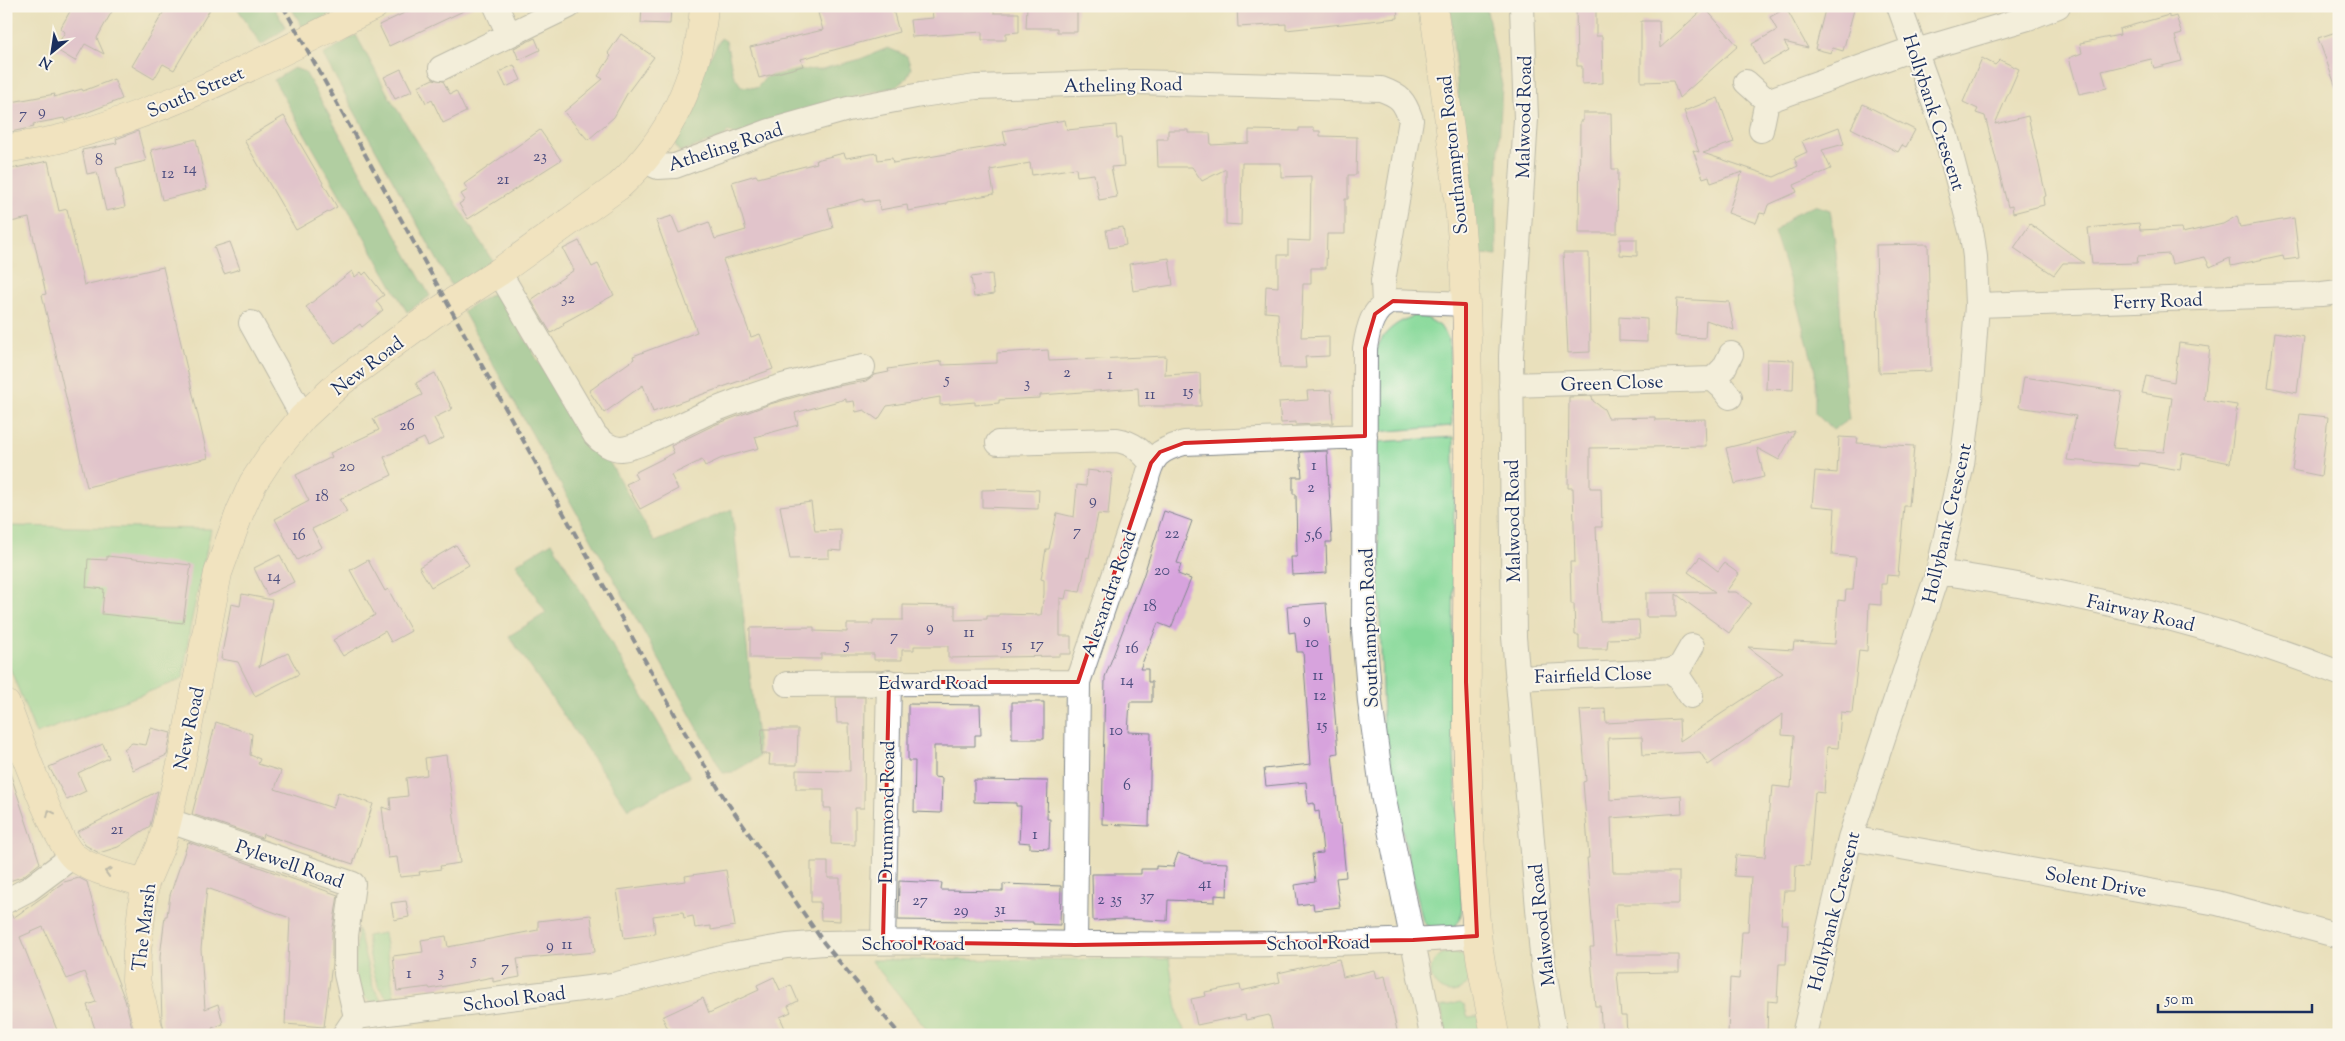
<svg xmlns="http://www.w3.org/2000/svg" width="2345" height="1041" font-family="'Sorts Mill Goudy',serif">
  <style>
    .green { fill: #87d99a; stroke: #51847c }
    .forest { fill: #6db982; stroke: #447470 }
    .building { fill: #d7a3dd }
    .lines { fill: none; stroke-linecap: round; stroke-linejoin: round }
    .street-casing { stroke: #82888d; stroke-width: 26 }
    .secondary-casing { stroke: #82888d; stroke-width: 29 }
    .street { stroke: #fff; stroke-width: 24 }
    .secondary { stroke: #fae7c3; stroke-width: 28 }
    .rail { stroke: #1b2f5e; stroke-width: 4; stroke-dasharray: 8 4; stroke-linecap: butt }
    .oneway { stroke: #8a8b90 }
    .marked { fill: none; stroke: #d62828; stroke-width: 4; stroke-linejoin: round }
    .labels { text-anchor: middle; stroke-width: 4; stroke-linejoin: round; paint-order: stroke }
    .number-label { font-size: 16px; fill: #4a4c7e }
    .street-label { font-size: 19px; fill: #1b2f5e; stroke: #fbf7ec }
  </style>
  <rect width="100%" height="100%" fill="#fbf7ec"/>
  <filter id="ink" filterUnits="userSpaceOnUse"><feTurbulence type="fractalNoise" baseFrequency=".02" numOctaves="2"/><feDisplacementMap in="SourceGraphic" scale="10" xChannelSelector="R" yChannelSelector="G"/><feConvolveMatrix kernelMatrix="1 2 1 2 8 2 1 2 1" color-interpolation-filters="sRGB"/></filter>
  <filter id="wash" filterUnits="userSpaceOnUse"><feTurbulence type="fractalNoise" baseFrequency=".0096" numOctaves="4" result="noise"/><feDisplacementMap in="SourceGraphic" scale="20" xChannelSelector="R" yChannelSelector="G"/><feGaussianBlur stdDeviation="1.12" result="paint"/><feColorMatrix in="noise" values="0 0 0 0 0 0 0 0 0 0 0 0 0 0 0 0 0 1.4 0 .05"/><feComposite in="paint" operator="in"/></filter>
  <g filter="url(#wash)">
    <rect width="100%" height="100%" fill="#e9e0bc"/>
    <path class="green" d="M1414,316L1427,318L1440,326L1449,340L1452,426L1376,432V352C1381,333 1396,322 1414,316Z
      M1454,437L1453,733L1462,906L1460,920L1454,927L1430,928L1423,922L1389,771L1383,729L1376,442Z
      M6,526L211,529L190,627L183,679L36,734L6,658Z
      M358,929L373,987L381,1000L388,1007C344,1001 356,962 358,929Z
      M384,933L395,1002C373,993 370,957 367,936Z
      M1431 972a20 20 0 1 1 40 0a20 20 0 1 1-40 0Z
      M1169,959L1179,1020L1187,1035H931L871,960Z
      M1460,1002L1464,1005L1468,1017L1478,1016L1482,1035H1446L1441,1007Z"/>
    <path class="forest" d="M236,6H273L286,28L261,45Z
      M290,6H341L342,8L304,29Z
      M1450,6H1486L1502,85L1496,208L1497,255L1480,254L1469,214Z
      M356,35L390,98L495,265L453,288L323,55Z
      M721,38L726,41L733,74L741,86L757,88L766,77L798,70L822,69L860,59L888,48L907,56L911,68L907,78L897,86L838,101L735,136L728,131L724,137L679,152L674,142L706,64Z
      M294,68L305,72L430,296L407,312L274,80Z
      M1815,205L1830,210C1843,279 1839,350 1849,419L1833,430L1815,413V371L1795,297L1774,232L1796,213Z
      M497,291L586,443L602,449L655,542L732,509L759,757L733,772L723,773L463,311Z
      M552,542L690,777L628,809L509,636L546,613L516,564Z"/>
    <g id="blocks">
      <path class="building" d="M73,6H115L97,38L104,54L85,44L75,61L55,49L65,32L60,29Z
        M167,6H212L174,70L163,64L154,79L132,66Z
        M419,6H474L389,46L379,25Z
        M642,6H671L670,24L641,23Z
        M844,6H892L899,32L801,59L803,66L759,78L750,47L823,30L818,13Z
        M948,6H994V13H1019V32L1006,33V40H982V32L912,37L910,20L933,18L932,11L949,9Z
        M1027,6H1077V32H1057V28H1026Z
        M1237,6H1397L1398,18L1286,30V24L1238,27Z
        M1576,6H1596V36H1602L1603,83L1582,84V66H1577Z
        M1826,6H1855L1843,51L1833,48L1831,53L1815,49Z
        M1705,8L1738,46L1679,98L1673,81L1641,82V21H1659L1660,48Z
        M1786,8L1808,48L1784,42L1789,50L1763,65L1752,44L1777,30L1770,17Z
        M2169,15V18L2176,16L2182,34L2175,36L2182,61L2154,68L2151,59L2102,71L2107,88L2079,94L2069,58L2082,53L2080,43L2120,35L2119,29Z
        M2339,31V90H2337L2318,38Z
        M621,34L654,57L628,92L614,117L588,140L564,112L603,79L598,76L611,56L608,53Z
        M535,38L540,50L519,60L514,48Z
        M1982,58L1995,65L2000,60L2019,69L1995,124L2028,116L2046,196L2043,197L2044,205L2013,213L2012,206L2008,207L1985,116L1976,113L1978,109L1963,102Z
        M514,65L521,80L506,87L499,72Z
        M401,69L412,91L395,99L384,77Z
        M114,79L122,99L65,121L64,118L33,124L34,127L6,133V103L55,94L54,97L82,89L83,91Z
        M433,79L443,81L450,94L456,91L466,112L443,123L432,100L426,103L418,86Z
        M1718,98L1734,142L1703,153L1774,177L1798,166L1794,158L1807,152L1802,141L1839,127L1844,144L1822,150L1831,169L1794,185L1797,192L1768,205L1765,214L1760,213L1756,223L1728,213L1742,172L1711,183L1709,176L1703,178L1693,150L1699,152L1684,111Z
        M1863,104L1915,130L1906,147L1902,145L1898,152L1851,128Z
        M1583,113H1611L1612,169H1618L1617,233H1579L1580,121H1583Z
        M284,116L337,207L296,230L244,140Z
        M1065,120L1067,130L1116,125L1117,138H1121L1124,166L1111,167L1117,197L1099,200L1094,174L1077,176L1076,168L1032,175L1030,163L990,170L994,194L947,202V204L908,211L907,205L880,210L879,200L864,202V199L828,208L833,228L723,260L751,337L760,334L773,369L653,412L643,385L604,413L589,391L634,359L633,356L697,332L656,221L672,216L679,233L709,222L715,239L746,230L732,182L756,175L758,178L817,163L816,160L844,153L846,158L877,153L878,160L892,158L893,163L1006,144L1003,131Z
        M1299,128H1314V131H1320V136L1357,137L1356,175H1348V199H1345V234H1327L1326,268H1311V284H1303L1301,337L1329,336V356L1305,357L1306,368H1280L1278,313L1265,312L1266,286L1278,287V255H1288V240L1310,241L1311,176L1281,177V163H1242L1241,225L1226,224V169L1202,181L1192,167H1158L1157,139H1168V130H1188V133H1210L1211,145L1249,143V130L1299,131Z
        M540,130L561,160L468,219L459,204L465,200L461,194L468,190L464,184Z
        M138,131L146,161L116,168L125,207L106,211L97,172L87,174L82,150L117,143L116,139Z
        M196,139L207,189L162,200L151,150Z
        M48,161L59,211L67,209L84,285L163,267L208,458L87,487L42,295L46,294L29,218L6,223V170Z
        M2237,216L2240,227L2294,218L2299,258L2284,260L2283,255L2231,266L2230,258L2210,267L2205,257L2172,264L2169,254L2138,256L2137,263L2092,264L2088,228L2139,223L2140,230L2181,228L2182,233L2223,224Z
        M2030,224L2084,263H2063L2054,275L2014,248Z
        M1123,227L1126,245L1109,248L1106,230Z
        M1620,239H1637V256L1620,255Z
        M579,241L592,267L598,264L614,295L563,323L564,325L551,333L531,300L574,270L563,249Z
        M230,242L240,269L224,274L214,247Z
        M1928,244L1931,371L1879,373L1876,245Z
        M1563,253H1589L1590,352L1568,353Z
        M1169,258L1173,285L1133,291L1129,264Z
        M352,271L355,277L361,272L363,275L366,272L384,295L376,301L383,310L362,327L360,324L335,343L306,307Z
        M992,274L994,294L974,297L971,277Z
        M1677,299L1729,302L1734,330L1706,320L1705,338L1675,336Z
        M1619,317L1647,319V342L1619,341Z
        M2275,332L2304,337L2297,393L2268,387Z
        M2179,343L2210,347L2204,400L2237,405L2230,463L2182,453L2180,470L2140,463L2139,466L2067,460L2076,416L2019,407L2024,377L2122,392L2113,448L2164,452L2172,398L2142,393L2146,376L2174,382Z
        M1048,350L1049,361L1166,356L1165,375L1200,373L1201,406H1139L1138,388L1040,395V398L999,400V403L975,405V402L940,405V397L887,406L878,420L864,410L856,412L854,401L846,402V399L795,413L798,425L755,437L759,448L722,458L705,466L702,460L671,475L678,489L640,509L626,484L637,479L634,473L674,453L671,446L714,425L770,404L827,388L866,381L874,375L889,372L888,369L942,361V365L997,363V353Z
        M1767,359L1794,360L1793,390L1766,389Z
        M435,373L452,409L434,418L444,438L428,446L424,438L384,457L392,475L340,499L347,512L312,529L322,547L297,560L275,519L309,501L296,475L332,457L330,453L379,430L373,419L422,395L416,383Z
        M1331,390L1333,423L1296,425V422L1281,423L1279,402L1308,400L1307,391Z
        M1592,396L1593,401L1604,409L1608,418L1655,417V420L1705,419L1706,446L1590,448V488H1601L1602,527H1596L1600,621L1639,620L1640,638L1608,639L1607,649H1579V635H1575L1574,604H1571L1570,562H1575L1573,488H1568L1569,397Z
        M2300,414L2328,417L2321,476L2292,470Z
        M1795,431L1779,460L1757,448L1764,477L1735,484L1726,448Z
        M1839,437L1858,438L1857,443L1914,446L1909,506H1904L1898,576L1887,575L1886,584H1881V605L1869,604L1867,651L1859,650L1852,713L1841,712L1838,748L1827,747L1824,793L1815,792L1809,866L1796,865L1795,891H1784L1781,924H1788L1786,964H1779L1777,1002L1768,1001L1767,1035H1728L1730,978L1739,979L1742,932H1748L1751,877L1734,876L1736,855L1765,857L1770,797H1772L1773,786L1791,788L1794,736L1782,735L1783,714L1708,765L1700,752L1643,755L1642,737L1608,738L1610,800L1681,795L1682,813L1611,818L1613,872H1679V904H1616L1617,921H1613L1616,955H1679V972L1617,973L1621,1016H1626L1627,1035H1602L1600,1006H1595L1590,947H1594L1587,858H1589L1583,782L1586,781L1580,710L1605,709L1606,723L1679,719L1680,741L1783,673L1748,647L1793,650L1794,642L1835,644L1838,600L1845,601L1846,590H1853L1856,557L1832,555L1835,508L1812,506L1815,471L1837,473Z
        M1327,451L1332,542H1326L1327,573L1292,575L1291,557H1297L1296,494H1293V477H1302L1300,452Z
        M1087,470L1112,473L1108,515L1098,514L1089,558L1087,557L1080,592L1067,590L1065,599L1060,598V636H1071V654H1060V656L948,658V646H914V650H902V660H874V654H821V659L750,658V628L814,627V631L847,632V624H873V620H903V605L955,606V620L987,619V616H999V614L1041,615L1044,594V580L1041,579L1046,549H1049L1057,513L1074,517L1077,485L1086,486Z
        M1020,489L1039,490L1038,509L982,507V490Z
        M811,502L815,531L841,530V551L829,550V558L790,559L780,506Z
        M1164,511L1192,521L1177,563L1181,564L1178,574L1191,579L1171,628L1158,623L1140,669H1148V682H1152V702H1130L1128,732L1151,733L1149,826L1102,824L1105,677L1143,577Z
        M456,545L469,565L431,587L419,567Z
        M280,555L294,582L267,595L254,568Z
        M107,556L191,565L183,623L102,614L104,589L86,587L88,559L107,560Z
        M1700,557L1718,571L1724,563L1739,574L1726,592H1736L1751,603L1729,633L1676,594V617H1646V593L1715,592L1688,572Z
        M368,560L385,591L388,589L411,631L391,642L385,631L343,656L333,640L375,615L350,570Z
        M242,594L272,600L259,667L288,653L299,674L255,696L238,662L221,659L231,604L240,606Z
        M1326,603L1338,753L1332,754L1339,824H1341L1346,877L1336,878L1340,907L1314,910L1313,903L1298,905L1295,885L1315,882L1312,854L1323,853L1319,811L1315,812L1314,803L1308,804L1306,782L1266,786L1264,769L1311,764L1303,652H1297L1295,632L1289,633L1287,606Z
        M836,697H865L864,808H855V845L831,844V808H824V789H796V770L850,771L849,723H837Z
        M1012,702H1044V739H1012Z
        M908,704L980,705L981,735H975V746H934V777L942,778L941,813L914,812L915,761H908Z
        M216,722L252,734L250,755L260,759L258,764L281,771L275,789L333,808L338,792L373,804L353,864L263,834L262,838L192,814Z
        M151,728L171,733L167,755L133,770L124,749L132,743L146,745Z
        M762,729H798L797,765H769L770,754H761Z
        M103,744L109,758L78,773L86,791L67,800L49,767Z
        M446,755L460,863L440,866L441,869L419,872L420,875L400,877L397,857L388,858L382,807L391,810L390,798L408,796L406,778L427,775L425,758Z
        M9,770L40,863L22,877L6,882V771Z
        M974,780L1048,781L1047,819H1050L1049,849L1030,848V843L1019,842L1021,806H1016V803L974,802Z
        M158,791L150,826L118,847L99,853L85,845L77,832Z
        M188,842L338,895L332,934V964L324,1027L285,1024L290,918L207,888L201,949L205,1009L218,1004L223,1024L212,1028L214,1035H165L162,1021L160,957L165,916H167L170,895Z
        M1178,853L1203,862L1228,863L1227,896L1215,895V902L1168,900L1167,921L1124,919L1093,921L1092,874H1141V869H1156V866L1173,867Z
        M811,862H828V878H840V921L821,920L820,902H811Z
        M726,870L735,926L711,930V926L695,928L693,916L684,918L683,912L653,916L655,934L624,938L617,890L686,881L685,876Z
        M79,878L87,882L104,945L125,1000L134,1035H97L87,1005L96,1002L84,972L67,979L43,927L20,937L59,1035H6V915L11,914L13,918L64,882Z
        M899,881L942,883L941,890L1003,891V884L1061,886L1060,925L1033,924V922L898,920Z
        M406,901L409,917L394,920L391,903Z
        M591,915L595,952L517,959L520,977L493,982V977L430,989L429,987L397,991L393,956L423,952L421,940L446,936L448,947L538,930V921Z
        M1339,959L1343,977L1374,970L1376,978L1385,976L1398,1035H1326L1325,1030L1306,1035H1274L1269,1015L1246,1020L1245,1015L1197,1025L1191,999L1206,996L1205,992L1240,985L1241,991L1280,982L1278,973Z
        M774,977L780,990L791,985L798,1001L788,1006L791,1012L780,1017L788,1035H671L662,1017L703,998L709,1013L759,990L757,985Z"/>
    </g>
  </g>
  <g filter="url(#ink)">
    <use href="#blocks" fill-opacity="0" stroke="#82888d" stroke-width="1"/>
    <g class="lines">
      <g class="street-casing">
        <path id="street" d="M496,6L509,35
          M1522,6L1526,119L1511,356L1514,637L1543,965L1555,1035
          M1916,51L2028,18L2058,6
          M441,68L569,6
          M1746,82L1767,101L1761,130
          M1767,101L1915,48
          M644,161L658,167L675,166L770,131L848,109L921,95L976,87L1135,82L1381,89C1400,96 1404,100 1411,120L1383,281L1384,304
          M499,272L595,435C601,442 611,449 621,449C641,448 687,421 709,412C758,392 811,376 863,367
          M1977,305L2322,294L2339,292
          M251,323L303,417
          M1713,379L1724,368L1731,354
          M1511,385L1713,379L1722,387L1730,397
          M998,443L1117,440C1133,443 1141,450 1151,463
          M1938,572C2075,592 2210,622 2339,673
          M1669,671L1680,667L1692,646
          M1517,678L1669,671L1679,678L1691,696
          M787,684L1078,682
          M167,820L353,884L346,936V974L356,1017
          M1850,838L2217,903L2339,936
          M6,901L29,889L73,856
          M883,942L889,682
          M1075,945L1078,682L1146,482C1152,456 1158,450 1184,443L1365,436
          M356,1017L613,985L734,955L787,946L824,943C1041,940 1260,952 1477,936
          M344,1035L356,1017
          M1432,1035L1383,795L1370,702L1364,631L1365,348C1368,329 1372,307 1393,301L1466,304
          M1804,1035L1850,838L1938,572L1962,464L1970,400L1977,305L1975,257L1972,235L1946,136L1899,6"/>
      </g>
      <g class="secondary-casing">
        <path id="secondary" d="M1433,6C1447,105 1462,205 1466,305C1474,514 1457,724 1477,933C1480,967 1489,1001 1495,1035
          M6,149C25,145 44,143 63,138C173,110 273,56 374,6
          M6,704C17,732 55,842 74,857C94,872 122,876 145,883
          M150,1035L136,980L137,951L145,883L162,843L181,764L218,573L240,512L253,483L270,457L303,417L341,382L434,314L499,272L619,186C671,138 699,77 704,6"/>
      </g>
      <use href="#street" class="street"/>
      <use href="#secondary" class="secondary"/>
      <path class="rail" d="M283,6L684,731L723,796L824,943L900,1035"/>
    </g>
    <defs><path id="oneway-chevron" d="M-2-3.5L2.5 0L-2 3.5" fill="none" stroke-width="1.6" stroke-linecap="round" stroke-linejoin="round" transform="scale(1.25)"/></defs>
    <g class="oneway">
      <use href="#oneway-chevron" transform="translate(50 813) rotate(-115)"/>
      <use href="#oneway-chevron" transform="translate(108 872) rotate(-163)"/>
    </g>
  </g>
  <path d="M0 0H2345V1041H0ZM1393,301L1466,304V682L1477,936L1413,940L1075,945L883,942L889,682H1078L1151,463L1160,452L1184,443L1365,436V348L1375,314Z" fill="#e9e0bc" fill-opacity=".55" fill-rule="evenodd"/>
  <path class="marked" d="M1393,301L1466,304V682L1477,936L1413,940L1075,945L883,942L889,682H1078L1151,463L1160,452L1184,443L1365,436V348L1375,314Z"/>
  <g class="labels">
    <g class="number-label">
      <text x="42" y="116">9</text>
      <text x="23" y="119">7</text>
      <text x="540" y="161">23</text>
      <text x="99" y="165">8</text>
      <text x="190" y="173">14</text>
      <text x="168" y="178">12</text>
      <text x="503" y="184">21</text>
      <text x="568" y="303">32</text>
      <text x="1067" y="377">2</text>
      <text x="1110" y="379">1</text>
      <text x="947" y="384">5</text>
      <text x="1027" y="388">3</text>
      <text x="1188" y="396">15</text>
      <text x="1150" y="399">11</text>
      <text x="407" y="430">26</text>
      <text x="1314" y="470">1</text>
      <text x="347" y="471">20</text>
      <text x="1311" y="492">2</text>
      <text x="322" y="501">18</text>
      <text x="1093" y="505">9</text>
      <text x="1077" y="536">7</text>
      <text x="1172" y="538">22</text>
      <text x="1314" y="539">5,6</text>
      <text x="299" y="540">16</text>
      <text x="1162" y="575">20</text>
      <text x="274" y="581">14</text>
      <text x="1150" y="611">18</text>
      <text x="1307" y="624">9</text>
      <text x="930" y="632">9</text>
      <text x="969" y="637">11</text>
      <text x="894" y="641">7</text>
      <text x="1312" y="647">10</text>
      <text x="847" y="649">5</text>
      <text x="1037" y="649">17</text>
      <text x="1007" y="650">15</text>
      <text x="1132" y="653">16</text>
      <text x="1318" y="680">11</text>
      <text x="1127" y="685">14</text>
      <text x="1320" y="700">12</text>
      <text x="1322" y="730">15</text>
      <text x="1116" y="735">10</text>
      <text x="1127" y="790">6</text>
      <text x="117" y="834">21</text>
      <text x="1035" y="839">1</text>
      <text x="1205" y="888">41</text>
      <text x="1147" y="901">37</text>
      <text x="1101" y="904">2</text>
      <text x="1116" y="904">35</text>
      <text x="920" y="905">27</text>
      <text x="1000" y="914">31</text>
      <text x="961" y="915">29</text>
      <text x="567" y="949">11</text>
      <text x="550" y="950">9</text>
      <text x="474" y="965">5</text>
      <text x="505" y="972">7</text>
      <text x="441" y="977">3</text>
      <text x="409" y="978">1</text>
    </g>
    <g class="street-label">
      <text transform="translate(1123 84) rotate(-1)" y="7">Atheling Road</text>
      <text transform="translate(195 91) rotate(-23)" y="7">South Street</text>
      <text transform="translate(1935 112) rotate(72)" y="7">Hollybank Crescent</text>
      <text transform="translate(1523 117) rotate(-89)" y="7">Malwood Road</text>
      <text transform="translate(725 146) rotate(-18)" y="7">Atheling Road</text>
      <text transform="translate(1452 155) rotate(-96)" y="7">Southampton Road</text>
      <text transform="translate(2158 300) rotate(-2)" y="7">Ferry Road</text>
      <text transform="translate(367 365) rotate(-37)" y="7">New Road</text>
      <text transform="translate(1612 382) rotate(-2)" y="7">Green Close</text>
      <text transform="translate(1512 521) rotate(-91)" y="7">Malwood Road</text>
      <text transform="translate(1946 523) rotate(-77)" y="7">Hollybank Crescent</text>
      <text transform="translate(1108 593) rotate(-71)" y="7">Alexandra Road</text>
      <text transform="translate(2141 612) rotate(13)" y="7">Fairway Road</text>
      <text transform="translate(1368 628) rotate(-92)" y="7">Southampton Road</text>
      <text transform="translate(1593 674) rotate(-2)" y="7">Fairfield Close</text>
      <text x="933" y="689">Edward Road</text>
      <text transform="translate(188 728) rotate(-78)" y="7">New Road</text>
      <text transform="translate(886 812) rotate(-89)" y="7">Drummond Road</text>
      <text transform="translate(290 863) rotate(19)" y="7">Pylewell Road</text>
      <text transform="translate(2096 881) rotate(10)" y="7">Solent Drive</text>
      <text transform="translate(1833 911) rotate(-76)" y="7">Hollybank Crescent</text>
      <text transform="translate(1541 925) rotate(-96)" y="7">Malwood Road</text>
      <text transform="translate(143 927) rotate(-83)" y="7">The Marsh</text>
      <text transform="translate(1318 942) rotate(-1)" y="7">School Road</text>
      <text x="913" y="950">School Road</text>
      <text transform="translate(514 998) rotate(-7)" y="7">School Road</text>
    </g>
  </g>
  <rect width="2345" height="1041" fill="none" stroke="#fbf7ec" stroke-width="25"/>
  <g transform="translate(52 52) rotate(210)" stroke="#fbf7ec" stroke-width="4" paint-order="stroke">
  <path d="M0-4L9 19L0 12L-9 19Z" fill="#1b2f5e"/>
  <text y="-8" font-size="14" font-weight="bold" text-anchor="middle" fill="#1b2f5e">N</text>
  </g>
  <path d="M2158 1004v8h154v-8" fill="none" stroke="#1b2f5e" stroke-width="2.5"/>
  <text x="2165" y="1004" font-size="15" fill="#1b2f5e" stroke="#fbf7ec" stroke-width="4" paint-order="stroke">50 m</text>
</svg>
